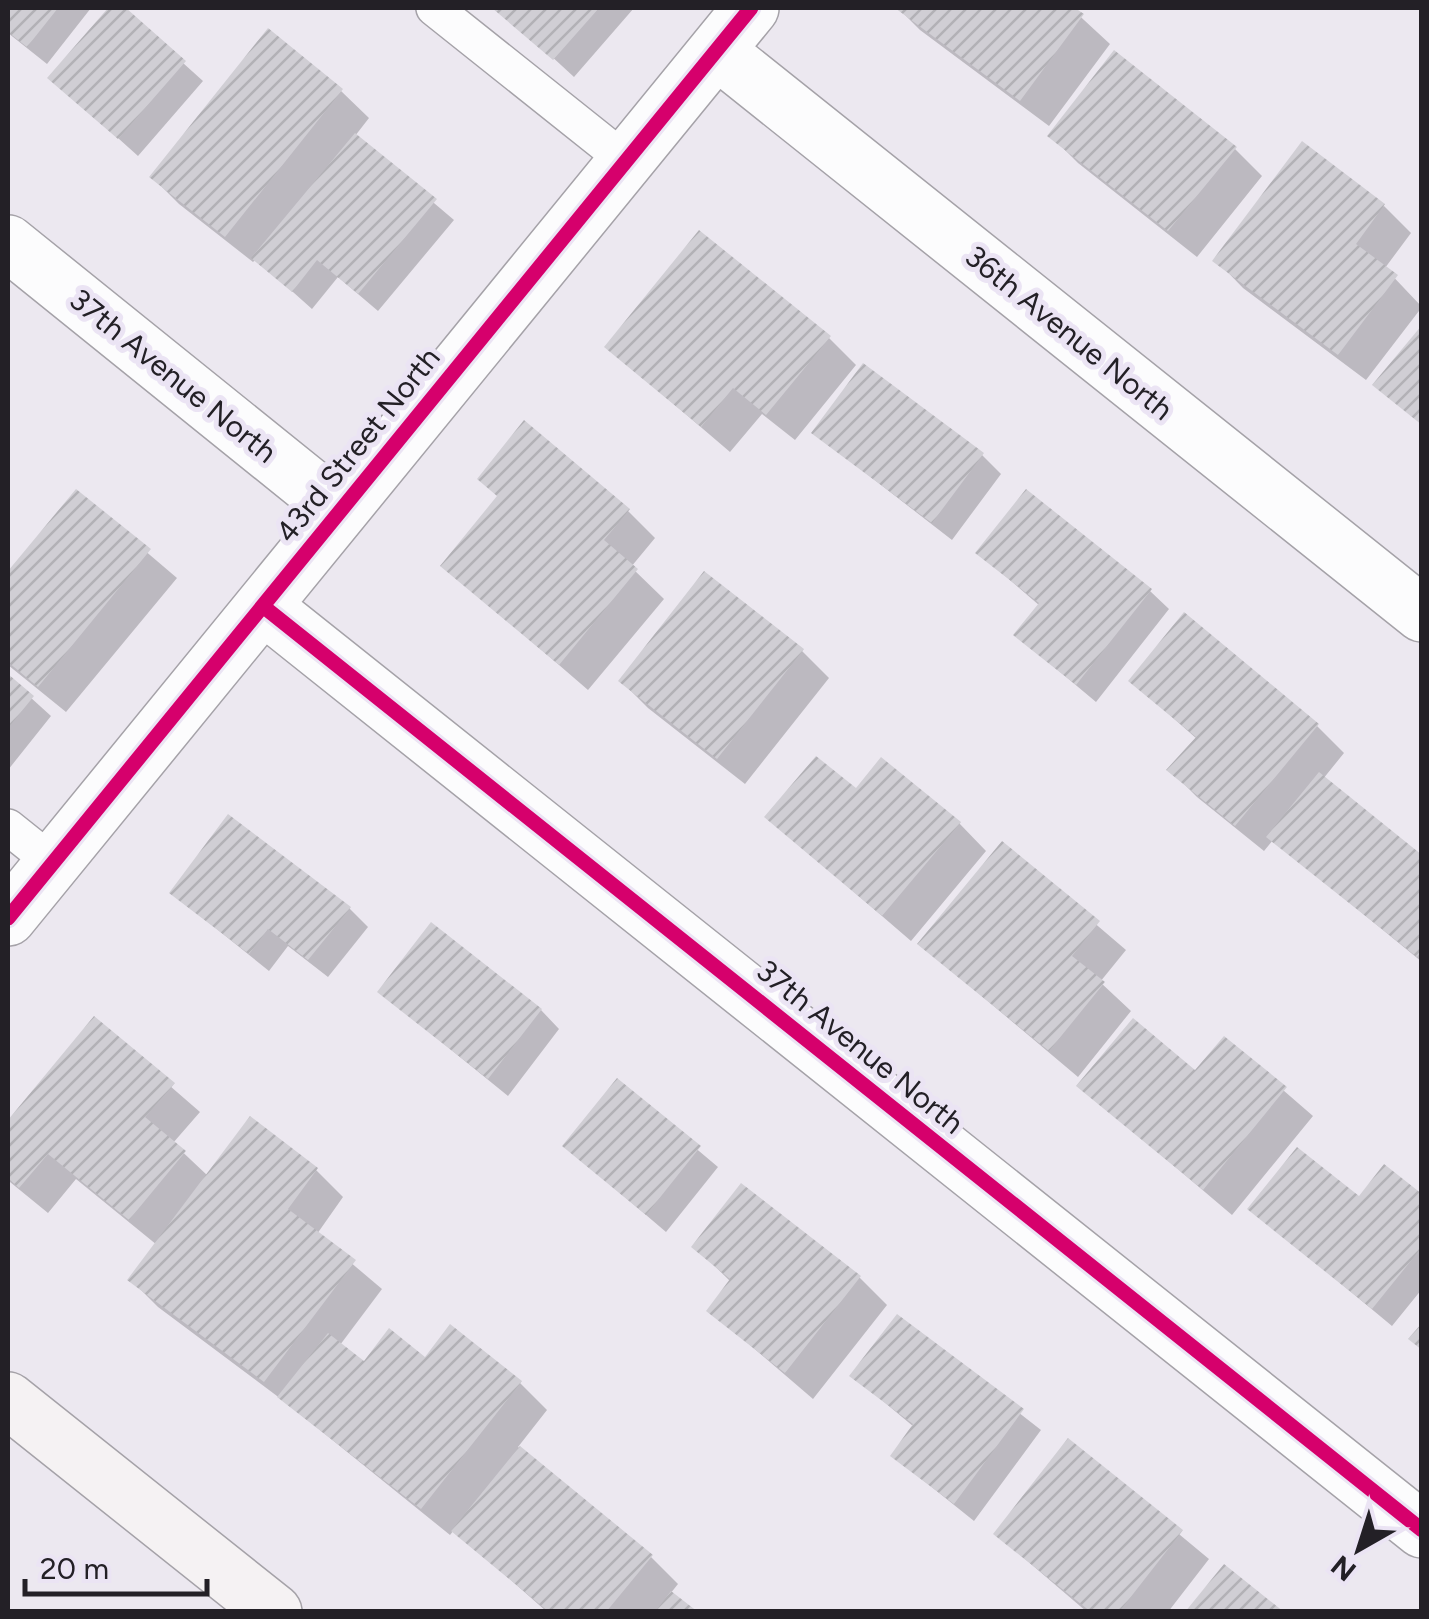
<svg xmlns="http://www.w3.org/2000/svg" width="1429" height="1619" font-family="Figtree,sans-serif">
  <style>
    .shadow { fill: #0003 }
    .building { fill: url(#building-hatch) }
    .lines { fill: none; stroke-linecap: round; stroke-linejoin: round }
    .lane-casing { stroke: #a5a2a8; stroke-width: 38 }
    .street-casing { stroke: #a5a2a8; stroke-width: 58 }
    .secondary-casing { stroke: #a5a2a8; stroke-width: 58 }
    .lane { stroke: #fcfcfd; stroke-width: 35 }
    .street { stroke: #fcfcfd; stroke-width: 55 }
    .secondary { stroke: #f5f2f3; stroke-width: 55 }
    .cycleway-casing { stroke: #ebe4f4; stroke-width: 21 }
    .cycleway { stroke: #d6006c; stroke-width: 15 }
    .labels { text-anchor: middle; stroke-width: 10; stroke-linejoin: round; paint-order: stroke }
    .street-label { font-size: 30px; fill: #232026; stroke: #ebe4f4 }
  </style>
  <defs>
    <pattern id="building-hatch" width="6" height="6" patternUnits="userSpaceOnUse" patternTransform="scale(2.5)"><rect width="6" height="6" fill="#d0ced4"/><path d="M-1 1l2-2M0 6l6-6M5 7l2-2" fill="none" stroke="#b2b1b6"/></pattern>
  </defs>
  <rect width="100%" height="100%" fill="#ece8f0"/>
  <path class="shadow" d="M8,8H91L47,64L8,33Z
    M111,8H122L203,81L138,156L50,77Z
    M499,8H634L574,77Z
    M898,8H1071L1110,44L1049,126L920,30Z
    M341,91L369,118L355,136L454,220L378,311L338,277L312,309L256,259L253,262L179,204L152,177Z
    M1051,136L1235,149L1262,176L1197,257L1078,163Z
    M1384,206L1411,233L1385,268L1422,307L1366,380L1243,288L1216,260Z
    M829,338L856,365L795,440L762,414L730,452L607,347Z
    M814,433L982,455L1001,474L952,540Z
    M76,492L177,578L66,712L8,665V575Z
    M628,511L655,538L631,567L664,599L588,690L443,565Z
    M979,553L1150,591L1169,609L1096,702L1016,635L1040,606Z
    M802,651L829,678L745,784L648,708L621,681Z
    M8,677L51,716L8,770Z
    M1131,681L1317,726L1344,753L1323,779L1422,858V962L1273,840L1264,851L1197,797L1170,770L1197,739Z
    M856,792L959,823L986,851L911,941L767,817Z
    M1002,844L1126,950L1100,982L1131,1011L1078,1077L920,944Z
    M172,893L349,908L368,927L328,977L288,946L269,971Z
    M380,992L541,1010L559,1029L508,1096Z
    M94,1020L200,1112L173,1143L208,1176L316,1170L343,1197L317,1234L382,1289L340,1345L365,1364L425,1360L520,1383L547,1410L518,1447L651,1557L678,1584L670,1594L694,1612H547L454,1530L450,1535L289,1405L158,1307L131,1280L157,1245L76,1179L48,1213L10,1182L8,1124Z
    M1224,1039L1313,1116L1232,1215L1080,1086L1196,1073Z
    M617,1082L718,1167L666,1232L565,1146Z
    M742,1186L860,1278L887,1305L813,1399L709,1310L731,1282L695,1247Z
    M1422,1198V1289L1392,1326L1251,1209Z
    M897,1317L1041,1430L974,1521L893,1456L914,1427L853,1376Z
    M1068,1442L1209,1559L1168,1612H1087L996,1534Z"/>
  <path class="building" d="M8,8H58L27,47L8,32Z
    M108,8H126L186,61L118,139L47,78Z
    M492,8H599L553,60Z
    M895,8H1075L1084,14L1020,101Z
    M268,28L343,89L225,237L149,177Z
    M1114,50L1237,147L1168,231L1047,136Z
    M355,133L437,199L358,294L317,260L292,292L251,258Z
    M1302,141L1385,204L1356,244L1398,275L1338,355L1212,261Z
    M699,230L831,336L766,415L733,388L701,427L604,347Z
    M1422,325V425L1372,385Z
    M863,363L984,453L932,523L811,433Z
    M524,420L630,509L604,540L638,569L559,665L440,566L497,496L477,479Z
    M76,489L151,549L38,687L8,662V571Z
    M1026,489L1152,589L1076,685L1013,635L1039,603L975,553Z
    M704,571L804,649L717,759L618,681Z
    M1184,612L1319,724L1235,826L1166,770L1196,737L1128,681Z
    M8,674L34,696L8,728Z
    M816,756L856,788L881,757L961,822L882,916L764,817Z
    M1319,772L1422,855V951L1417,957L1266,837Z
    M228,814L351,907L308,960L268,929L249,954L169,893Z
    M1002,841L1100,921L1072,956L1105,982L1049,1051L917,944Z
    M431,922L542,1009L488,1079L377,992Z
    M94,1016L175,1083L145,1117L186,1151L129,1220L48,1154L19,1188L8,1178V1120Z
    M1133,1018L1195,1070L1224,1036L1287,1087L1203,1190L1076,1086Z
    M617,1078L701,1146L646,1215L562,1146Z
    M250,1116L318,1168L288,1209L356,1260L264,1382L127,1280Z
    M1297,1147L1359,1196L1384,1164L1422,1194V1247L1372,1309L1247,1209Z
    M741,1183L861,1276L785,1373L706,1311L730,1279L691,1247Z
    M897,1314L1024,1409L954,1504L890,1456L913,1424L849,1376Z
    M1422,1323V1350L1408,1339Z
    M450,1324L522,1381L421,1509L277,1397L328,1333L364,1361L389,1328L425,1357Z
    M1068,1438L1183,1530L1119,1612H1091L993,1534Z
    M520,1446L653,1555L606,1612H549L451,1531Z
    M1224,1564L1284,1612H1185Z
    M671,1591L698,1612H655Z"/>
  <g class="lines">
    <g class="lane-casing">
      <path id="lane" d="M434,8L626,161
        M8,827L53,863"/>
    </g>
    <g class="street-casing">
      <path id="street" d="M717,51L1422,614
        M8,243L338,509
        M264,607L1422,1530
        M8,918L751,8"/>
    </g>
    <g class="secondary-casing">
      <path id="secondary" d="M8,1400L274,1612"/>
    </g>
    <use href="#lane" class="lane"/>
    <use href="#street" class="street"/>
    <use href="#secondary" class="secondary"/>
    <g class="cycleway-casing">
      <path id="cycleway" d="M264,607L1422,1530
        M8,918L751,8"/>
    </g>
    <use href="#cycleway" class="cycleway"/>
  </g>
  <g class="labels">
    <g class="street-label">
      <text transform="translate(1069 333) rotate(39)" y="10">36th Avenue North</text>
      <text transform="translate(173 376) rotate(39)" y="10">37th Avenue North</text>
      <text transform="translate(358 445) rotate(-51)" y="10">43rd Street North</text>
      <text transform="translate(860 1047) rotate(39)" y="10">37th Avenue North</text>
    </g>
  </g>
  <rect width="1429" height="1619" fill="none" stroke="#232026" stroke-width="20"/>
  <g transform="translate(1359 1549) rotate(219)" stroke="#ebe4f4" stroke-width="8" paint-order="stroke">
  <path d="M0-8L18 38L0 25L-18 38Z" fill="#232026"/>
  <text y="-15" font-size="28" font-weight="bold" text-anchor="middle" fill="#232026">N</text>
  </g>
  <path d="M25 1579v15h182v-15" fill="none" stroke="#232026" stroke-width="5"/>
  <text x="40" y="1579" font-size="30" fill="#232026" stroke="#ebe4f4" stroke-width="8" paint-order="stroke">20 m</text>
</svg>
